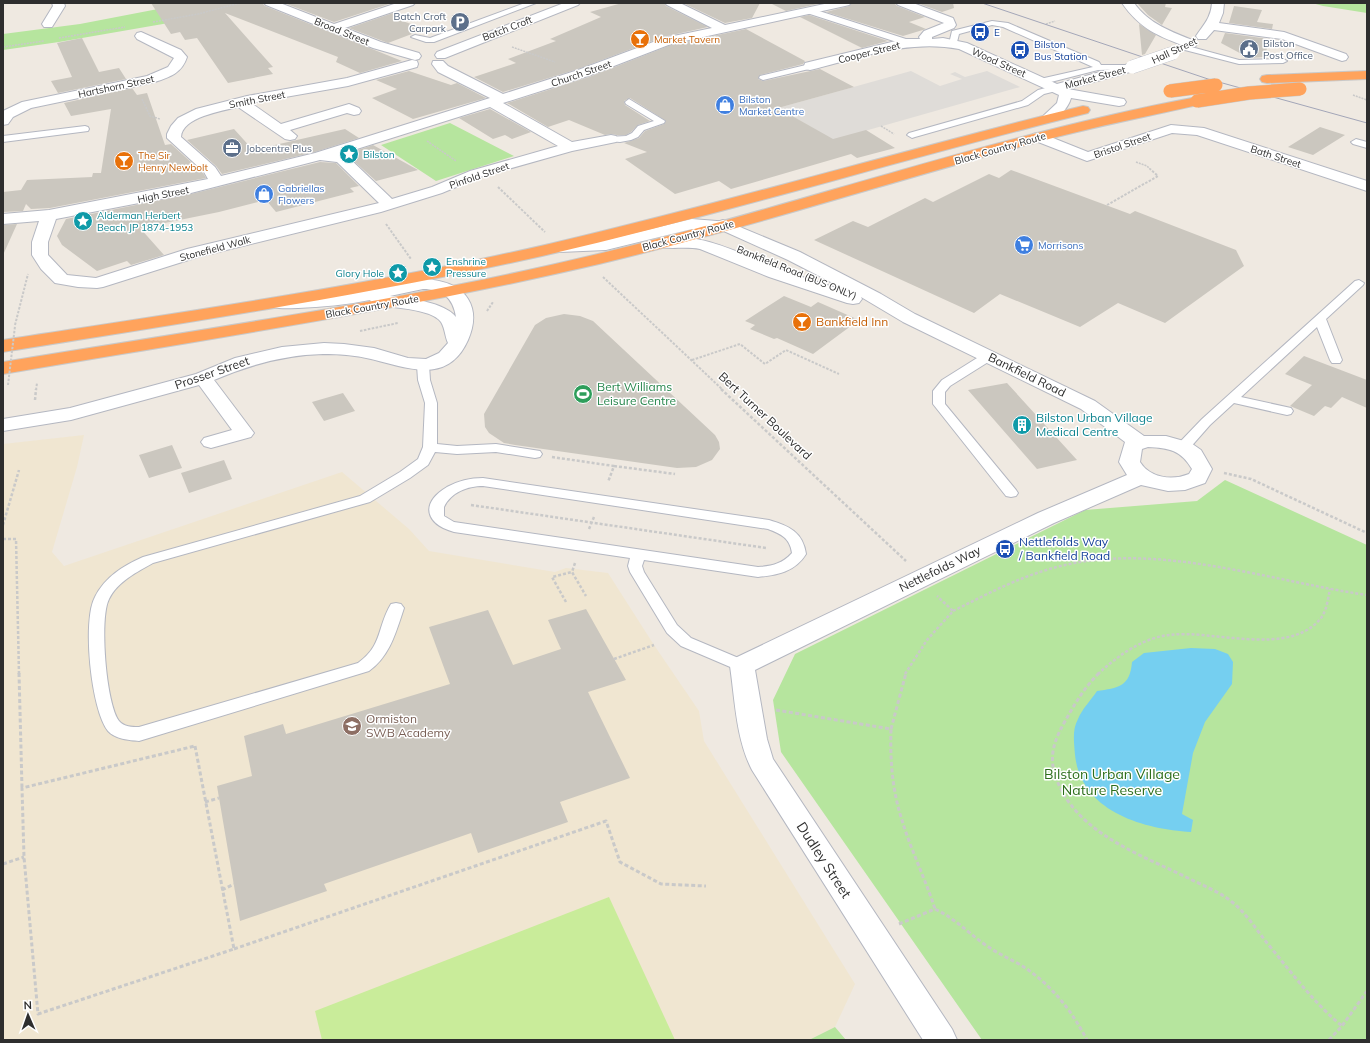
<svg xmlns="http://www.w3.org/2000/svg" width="1370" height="1043" font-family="Mulish,sans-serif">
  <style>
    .education { fill: #f0e6d1 }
    .green { fill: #b6e59e }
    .pitch { fill: #c9ec9a }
    .plaza { fill: #dfdcd8 }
    .water { fill: #75cff0 }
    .building { fill: #cbc7bf }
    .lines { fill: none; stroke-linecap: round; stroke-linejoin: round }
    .lane-casing { stroke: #b4b7c1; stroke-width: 2 }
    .street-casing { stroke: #b4b7c1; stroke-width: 2 }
    .secondary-casing { stroke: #b4b7c1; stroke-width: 2 }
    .highway-casing { stroke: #c9c9c9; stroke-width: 2 }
    .path-far3 { stroke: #c9c9c9; stroke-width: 1.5; stroke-dasharray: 2 1; stroke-linecap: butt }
    .path-far2 { stroke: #c9c9c9; stroke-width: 2; stroke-dasharray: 2.5 1.5; stroke-linecap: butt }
    .path-far1 { stroke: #c9c9c9; stroke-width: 2.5; stroke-dasharray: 3 2; stroke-linecap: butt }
    .path { stroke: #c9c9c9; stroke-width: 3; stroke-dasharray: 4 2.5; stroke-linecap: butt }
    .lane { fill: #fff; fill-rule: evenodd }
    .street { fill: #fff; fill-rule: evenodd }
    .secondary { fill: #fff; fill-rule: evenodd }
    .highway { fill: #ffa35c; fill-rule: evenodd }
    .tram { stroke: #a3a6b8; stroke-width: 1 }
    .street-bridge-casing { stroke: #b4b7c1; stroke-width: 14; stroke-linecap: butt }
    .highway-bridge-casing { stroke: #c9c9c9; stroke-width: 14; stroke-linecap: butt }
    .path-bridge { stroke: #c9c9c9; stroke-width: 2; stroke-dasharray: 2.5 1.5; stroke-linecap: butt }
    .street-bridge { stroke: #fff; stroke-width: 13 }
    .highway-bridge { stroke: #ffa35c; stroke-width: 13 }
    .labels { text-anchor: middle; stroke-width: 3; stroke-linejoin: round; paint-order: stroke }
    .far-service-label { font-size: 10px; fill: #4e5e75; stroke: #fff; text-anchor: start }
    .far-street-label { font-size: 10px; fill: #2e2e2e; stroke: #fff }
    .far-transit-label { font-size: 10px; fill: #164399; stroke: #fff; text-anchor: start }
    .far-food-label { font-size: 10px; fill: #c56008; stroke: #fff; text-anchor: start }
    .far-shop-label { font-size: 10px; fill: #366cbe; stroke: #fff; text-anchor: start }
    .far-culture-label { font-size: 10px; fill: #0d838f; stroke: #fff; text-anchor: start }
    .food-label { font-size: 12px; fill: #c56008; stroke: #fff; text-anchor: start }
    .street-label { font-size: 12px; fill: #2e2e2e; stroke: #fff }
    .leisure-label { font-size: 12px; fill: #27864d; stroke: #fff; text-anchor: start }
    .culture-label { font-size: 12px; fill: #0d838f; stroke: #fff; text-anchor: start }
    .transit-label { font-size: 12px; fill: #164399; stroke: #fff; text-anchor: start }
    .education-label { font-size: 12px; fill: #785e54; stroke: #fff; text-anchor: start }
    .near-park-label { font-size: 14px; fill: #2c6e1b; stroke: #fff }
    .near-street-label { font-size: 14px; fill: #2e2e2e; stroke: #fff }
  </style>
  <rect width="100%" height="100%" fill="#efe9e1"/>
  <path class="education" d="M84,435L77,467L52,552L64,566L342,472L409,529L429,551L555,572L566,568L608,573L654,645L699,711L704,741L855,984L835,1027L809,1040H3V444Z"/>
  <path class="green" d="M247,3L209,16L59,42L3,50V34L80,24L158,9Z
    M1312,3H1367V13L1323,6Z
    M450,123L514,156L436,181L381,145Z
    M1225,480L1367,545V1040H982L781,752L773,700L795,654L1085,510L1197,501Z
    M835,1027L846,1040H809Z"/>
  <path class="pitch" d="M609,897L675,1040H322L315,1011Z"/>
  <path class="plaza" d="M911,71L940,86L962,79L950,74L955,72L965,77L987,71L1020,87L833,140L778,108Z"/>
  <path class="water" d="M1191,648L1215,649L1228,654L1233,662L1232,684L1205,722L1193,753L1182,814L1193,820L1191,832C1142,829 1081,811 1075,755C1074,742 1072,730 1078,719C1082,709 1091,700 1097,691C1118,688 1130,687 1132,662L1144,653Z"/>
  <path class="building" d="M151,3H262L265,6L402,61L360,73L336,62L338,57L225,13L273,67L268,68L273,74L228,83L197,38L185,40L180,32L171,34Z
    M284,3H392L334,22Z
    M622,3H664L666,6L708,27L663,37L578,69L503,92L474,77L516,63L508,59L556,41L550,39L601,17L590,12Z
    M683,3H760L752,18L725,23Z
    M770,3H822L786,11Z
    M852,3H894L897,6L925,17L909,22L926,29L903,36L826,12L849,6Z
    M917,3H953L954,8L942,12Z
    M1137,3H1166L1165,7L1172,8L1162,25L1148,15Z
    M1234,6L1262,10L1257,22L1273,24L1272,29L1229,23Z
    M396,12L397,19L425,29L388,43L349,28Z
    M809,15L888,41L862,48L800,17Z
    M1139,24L1156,35L1145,54L1142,55Z
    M746,29L805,61L803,64L760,75L758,79L763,81L820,69L854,87L778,108L833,139L866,130L895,148L857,158L851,154L731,189L719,181L675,194L625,159L647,152L624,143L639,138L645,131L664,124L666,121L630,98L624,101L625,105L650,121L638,125L631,132L626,135H617L611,134L605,135L569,120L548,127L507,103L589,77L671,45Z
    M1225,33L1269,39L1265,57L1249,58L1221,43Z
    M82,38L99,72L119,68L126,79L58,93L51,81L72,77L57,43Z
    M409,71L451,85L457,83L486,98L413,119L372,98L397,89L376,80Z
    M132,88L137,95L147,93L165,145L171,144L203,173L206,178L50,208L31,209L26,204L23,211L3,212V192L21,190L27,180L92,177L93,173H101L111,109L71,116L64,103Z
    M490,109L531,132L512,139L505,135L493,139L459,118Z
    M1320,127L1345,135L1313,155L1288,147Z
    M234,129L253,150L345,129L359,138L315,152L222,174L216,166L187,140Z
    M373,145L418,170L376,181L346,154Z
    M320,162L336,163L359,186L350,188L354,192L276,212L266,200L219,212L140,228L164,255L131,265L127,261L97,271L62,245L57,236L66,219L191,194Z
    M1011,170L1130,214L1135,211L1236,250L1244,266L1165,323L1118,303L1080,327L1000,294L974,313L814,240L853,221L868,227L925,198L933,202L989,174L999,178Z
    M17,224L3,255V225Z
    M784,296L811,307L818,302L859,320L813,354L777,338L774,339L750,329L755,325L745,321Z
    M564,314L580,316L593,321L715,435L719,442L720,449L712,460L696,467L677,468L515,445L504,443L489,433L485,427L484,414L535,325L546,318Z
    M1304,356L1367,380V408L1342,397L1331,408L1325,406L1314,416L1290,406L1312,385L1285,374Z
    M1007,383L1077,460L1037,469L968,390Z
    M343,393L355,411L324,421L312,402Z
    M172,445L182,468L149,478L139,455Z
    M224,460L232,479L189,493L181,473Z
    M586,609L626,680L588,692L630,778L560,802L568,822L478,853L471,833L324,884L327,891L240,921L217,786L252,776L244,736L283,724L286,734L450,684L429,627L488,610L513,665L561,649L548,620Z"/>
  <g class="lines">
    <g class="lane-casing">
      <path id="lane" d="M525,3H536L434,42H426L411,37L415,35L430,38Z
        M807,9H813L912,41L913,43L909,45H906L807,13Z
        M992,21L1008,23L1099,62L1101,65H1132L1136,67L1132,69L1098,70L1043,84L1039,81L1040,79L1093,67L1003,27L992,25L959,34L956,46H953L949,44L952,31Z
        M1181,45H1184L1239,60L1283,59L1287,61L1283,63L1239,64L1181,49Z
        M810,64L814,66L813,68L763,80L759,78L760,76Z
        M1057,85L1060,86L1061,88L1060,90L1044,94L1028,105L915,137L912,138L907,135L909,133L1022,101L1038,90Z
        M629,99L665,121L664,123L644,130L638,137L631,140L620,142L608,141L606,139L608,137L626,136L632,133L638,126L654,121L626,104L625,102Z
        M85,126L88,127L89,129L88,131L3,142V136Z
        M1356,139L1367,142V148L1353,144L1351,142Z
        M1359,280L1364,283L1363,285L1326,319L1342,360L1340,363H1332L1330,360L1317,327L1241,397L1291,408L1293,411L1291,414L1287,415L1234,403L1210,425L1188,450H1178L1176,447L1178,444L1202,419L1355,281Z
        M989,352L993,353L995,356L993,359L950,386L945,392V404L1016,490L1018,493L1016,496L1011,497L1006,496L933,404V391L942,380L985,353Z
        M423,361L427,362L429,365L430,380L437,403V444L457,446L496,444L540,451L542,454L540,457L535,458L496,452L457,454L435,452L428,465L410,478L370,502L153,563C137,572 117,582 109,599C99,618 106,704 119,721C124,727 132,727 139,727L358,663C383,645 377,627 391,604L396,603L401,604L404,608C396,632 390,656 369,671L139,741C129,740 115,739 108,731C91,710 82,620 95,597C105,577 123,566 143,557L360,496L400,472L418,459L423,447L425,403L418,380L417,365L419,362Z
        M483,478L769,520C789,526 803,532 806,554C795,572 777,575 758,577L644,560L642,566L644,572L677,625L691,638L748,662L750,666L748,670L742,672L681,646L667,633L630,572L628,566L630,558L454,532C425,524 420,503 447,487C458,481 470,478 483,478ZM483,486L768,529C781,534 790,538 792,553C782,564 772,566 758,567L454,522L444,516V507C451,492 468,486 483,486Z"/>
    </g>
    <g class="street-casing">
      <path id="street" d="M52,3H64L65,6L52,27H44L42,24L53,6Z
        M264,3H280L334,24L397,3H415L413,5L345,28L381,42L419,53L421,56L419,59L415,60L373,48L266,5Z
        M564,3H580L578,5L445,58H437L435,55L437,52Z
        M665,3H680L725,25L829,3H851L849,5L845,6L671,44L588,76L503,103L572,142L611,135L616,136L618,139L616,142L572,151L480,177L442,193L381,212L198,257L103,287L97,288L78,287L55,283L41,269L32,255V242L39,221L3,224V214L49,210L208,179L204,172L167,138V134L171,126L178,118L196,109L247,96L347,78L412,60L417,61L418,64L417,67L348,86L251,103L281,124L349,104L359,108L361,111L359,114L354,115L347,113L290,130L297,136L295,139L290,140L285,139L238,107C222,111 182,117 181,137L215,167L221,176L315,153L490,98L438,72L432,64L433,61H443L448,66L503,94L578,70L664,38L712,28L667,5ZM490,107L558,146L470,171L432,187L392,199L347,156L341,154ZM320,160L337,162L379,203L187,249L96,278L67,275L48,255V242L56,219L191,193Z
        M896,3H913L953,18L956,25L954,28L932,37V39L943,38L967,43L1057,84L1132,63L1137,64L1138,67L1137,70L1068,89L1124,99L1126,102L1124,105L1119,106L1071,98C1068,109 1054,125 1042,122L1040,119L1057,103L1059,95L959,49C909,39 859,58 810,70L805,69L804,66L805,63L904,39H920L919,37L924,31L944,23L898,5Z
        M1122,3H1134C1149,24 1172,32 1195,41L1197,44L1195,47H1187C1158,36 1140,29 1122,3Z
        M1212,3H1224L1223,13L1219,23L1284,32L1346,54L1348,57L1346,60L1342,61L1282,39L1214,30L1206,39H1198L1196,36C1204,24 1211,18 1212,3Z
        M141,32L181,50L187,57C182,73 170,77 155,82L31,108L13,117L8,124L3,125V111L22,102L147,76L168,67L174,58L137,39L135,36L137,33Z
        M1171,125L1204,128L1367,181V191L1197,135L1172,133L1087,161L1033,140L1031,137L1033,134L1038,133L1043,134L1088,152Z
        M692,219L729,222L731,225L729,228L723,230L692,229L606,250L560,252L554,250L552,247L554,244L560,242L606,240Z
        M426,279C442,281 459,284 468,299C476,312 474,326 468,340C448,385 408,368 371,359C355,355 338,354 323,354C284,355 249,365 214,380L254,433L251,437L211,448L204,446L201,442L204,438L232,430L199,385L71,420L3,431V419L70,408L196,374L235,358L282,347L324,343L344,344L374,348L408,358L426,359L439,353L448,343C445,337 445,328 441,322C431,308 389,308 373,304L370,300C346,305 322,307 298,308C289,308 281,309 273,307L270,303L273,299L279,298L340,295ZM423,289C443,289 453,298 456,317C444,302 409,298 390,296Z"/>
    </g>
    <g class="secondary-casing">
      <path id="secondary" d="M723,220L800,252L881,294L915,314L1095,401L1144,436H1166L1191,443L1201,450L1212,469L1205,483L1185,490L1168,491L1141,485L1054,523L755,670L767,739L773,759L952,1029L957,1040H923L752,770C736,739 735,700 730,666L733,659L1038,513L1127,475L1119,462L1125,442L1081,409L903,322L861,297L862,299L859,303L853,304L847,303L769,277L700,249C685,246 669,250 654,246L652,243L654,240C698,229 740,254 780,269C803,278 828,285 852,293L788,260L717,228L715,225L717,222ZM1148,447C1169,448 1181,450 1192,469L1189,474C1172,481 1150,478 1140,462L1142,449Z"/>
    </g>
    <g class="highway-casing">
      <path id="highway" d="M1367,71V79L1267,83L1262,82L1260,79L1262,76L1267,75Z
        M1197,97L1202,98L1204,101L1202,104C1150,116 1097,126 1045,140C896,180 749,228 599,264C402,310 202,340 3,374V362C203,329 405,301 602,253C801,204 995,135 1197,97Z
        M1083,106L1088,107L1090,110L1088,113C905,158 725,214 542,256C364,296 183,323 3,352V340C184,312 366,286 545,245C725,203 903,150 1083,106Z"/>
    </g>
    <path class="path-far3" d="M153,22L198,14L240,3
      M1046,24L1055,21
      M59,38L125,27
      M3,47L44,41
      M512,47L555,62
      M1353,95L1367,100
      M142,99L150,116L160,119
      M881,126L894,134
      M427,141L456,161
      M1136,162L1147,166L1151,170"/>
    <path class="path-far2" d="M498,187L545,232
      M1107,205L1158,176L1150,169
      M386,224L411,259
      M603,277L723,390
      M487,311L493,302
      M15,325L28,274
      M360,331L398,323
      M692,360L740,344L765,364L786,350L839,374
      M36,390L37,383"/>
    <path class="path-far1" d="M721,389L906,561
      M35,400L36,389
      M552,457L614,466L608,482
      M614,466L675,474
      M1224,473L1251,479L1367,533
      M471,505L766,548
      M3,525L19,470
      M589,529L594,517
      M3,539H16L19,674
      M575,563L572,572L586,596
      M566,602L552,577L572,572
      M953,611C989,593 1025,574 1065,565C1162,543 1270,581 1367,595
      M614,659L654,645
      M905,674L927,640L953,611L937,596
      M1098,674C1116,657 1142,638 1169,635C1213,629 1289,658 1321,618C1327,610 1328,598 1330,589"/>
    <path class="path" d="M19,673L22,788
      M1099,673C1084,688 1074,705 1064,723C1050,748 1048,765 1062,791C1086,837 1148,858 1192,880C1206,887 1220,892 1232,902C1246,913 1256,929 1267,943C1292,973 1312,1001 1342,1026
      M776,710L891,729C890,759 892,788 901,817C910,848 925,878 935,909
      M891,729L906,673
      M195,746L234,949L38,1014L24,857L22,788Z
      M205,802L219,798
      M3,864L24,857
      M222,890L234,884
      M899,924L935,909C956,919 968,933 987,946C997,953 1008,958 1019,964C1049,982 1071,1009 1087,1040
      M234,949L606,821L620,862L661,884L706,886
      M1329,1040L1342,1026L1367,991"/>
    <use href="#lane" class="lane"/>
    <use href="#street" class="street"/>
    <use href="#secondary" class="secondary"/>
    <use href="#highway" class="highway"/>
    <path class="tram" d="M982,3L1208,79L1367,123"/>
    <g class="street-bridge-casing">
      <path id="street-bridge" d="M1132,67L1173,53"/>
    </g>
    <g class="highway-bridge-casing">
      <path id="highway-bridge" d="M1170,91L1216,85
        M1197,101L1249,93L1300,89"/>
    </g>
    <path class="path-bridge" d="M8,385L15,326"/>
    <use href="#street-bridge" class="street-bridge"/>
    <use href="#highway-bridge" class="highway-bridge"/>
  </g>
  <defs>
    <g id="parking-disc" transform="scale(1)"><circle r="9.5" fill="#5c6f8a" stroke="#fff"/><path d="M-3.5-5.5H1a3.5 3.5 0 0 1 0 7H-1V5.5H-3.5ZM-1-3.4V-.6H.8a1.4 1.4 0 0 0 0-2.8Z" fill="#fff"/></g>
    <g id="bus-disc" transform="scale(1)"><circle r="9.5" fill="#1a4fb4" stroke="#fff"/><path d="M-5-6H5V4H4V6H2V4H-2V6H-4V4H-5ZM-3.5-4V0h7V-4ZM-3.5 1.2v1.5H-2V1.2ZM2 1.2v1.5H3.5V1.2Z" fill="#fff"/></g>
    <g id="bar-disc" transform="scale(1)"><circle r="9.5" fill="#e8710a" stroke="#fff"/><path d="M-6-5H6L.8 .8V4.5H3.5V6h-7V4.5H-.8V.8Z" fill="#fff"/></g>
    <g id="civic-disc" transform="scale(1)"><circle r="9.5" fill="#5c6f8a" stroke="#fff"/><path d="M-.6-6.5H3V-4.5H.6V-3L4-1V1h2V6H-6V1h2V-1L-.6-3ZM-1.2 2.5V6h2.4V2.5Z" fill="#fff"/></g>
    <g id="shop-disc" transform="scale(1)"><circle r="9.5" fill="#3f7fe0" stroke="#fff"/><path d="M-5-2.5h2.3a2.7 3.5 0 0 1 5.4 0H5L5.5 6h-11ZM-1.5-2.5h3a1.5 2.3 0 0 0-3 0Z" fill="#fff"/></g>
    <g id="office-disc" transform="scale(1)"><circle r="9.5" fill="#5c6f8a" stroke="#fff"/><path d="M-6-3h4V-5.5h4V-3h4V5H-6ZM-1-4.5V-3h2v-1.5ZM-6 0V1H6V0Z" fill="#fff"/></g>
    <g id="sight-disc" transform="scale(1)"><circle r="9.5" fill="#0f9aa8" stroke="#fff"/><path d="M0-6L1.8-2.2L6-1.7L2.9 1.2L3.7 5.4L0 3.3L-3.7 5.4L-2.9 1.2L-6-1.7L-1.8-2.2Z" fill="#fff"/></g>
    <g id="supermarket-disc" transform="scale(1)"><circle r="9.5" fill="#3f7fe0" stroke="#fff"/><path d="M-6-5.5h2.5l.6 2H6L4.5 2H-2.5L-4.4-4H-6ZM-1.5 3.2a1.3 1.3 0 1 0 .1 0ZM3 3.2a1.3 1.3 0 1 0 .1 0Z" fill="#fff"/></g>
    <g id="stadium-disc" transform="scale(1)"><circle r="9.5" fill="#2e9e5b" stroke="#fff"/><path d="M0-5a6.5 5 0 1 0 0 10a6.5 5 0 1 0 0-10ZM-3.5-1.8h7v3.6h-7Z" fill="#fff"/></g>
    <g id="building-disc" transform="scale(1)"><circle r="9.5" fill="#0f9aa8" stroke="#fff"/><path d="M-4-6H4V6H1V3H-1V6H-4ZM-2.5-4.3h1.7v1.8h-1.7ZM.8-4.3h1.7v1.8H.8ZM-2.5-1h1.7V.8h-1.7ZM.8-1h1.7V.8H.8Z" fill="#fff"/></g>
    <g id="school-disc" transform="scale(1)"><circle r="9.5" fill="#8d6e63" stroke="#fff"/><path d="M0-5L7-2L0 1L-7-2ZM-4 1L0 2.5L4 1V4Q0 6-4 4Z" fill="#fff"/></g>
  </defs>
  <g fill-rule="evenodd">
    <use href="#parking-disc" x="460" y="22"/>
    <use href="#bus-disc" x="980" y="32"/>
    <use href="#bar-disc" x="640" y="39"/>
    <use href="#civic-disc" x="1249" y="49"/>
    <use href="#bus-disc" x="1020" y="50"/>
    <use href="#shop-disc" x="725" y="105"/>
    <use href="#office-disc" x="232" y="148"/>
    <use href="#sight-disc" x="349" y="154"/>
    <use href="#bar-disc" x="124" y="161"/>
    <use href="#shop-disc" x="264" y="194"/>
    <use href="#sight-disc" x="83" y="221"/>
    <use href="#supermarket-disc" x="1024" y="245"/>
    <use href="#sight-disc" x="432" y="267"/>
    <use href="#sight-disc" x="398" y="273"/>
    <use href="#bar-disc" x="802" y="322"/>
    <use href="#stadium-disc" x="583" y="394"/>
    <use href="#building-disc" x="1022" y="425"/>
    <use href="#bus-disc" x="1005" y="549"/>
    <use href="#school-disc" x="352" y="726"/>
  </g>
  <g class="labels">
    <g class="far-service-label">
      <text x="446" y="20" text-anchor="end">Batch Croft<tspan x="446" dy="12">Carpark</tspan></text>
      <text x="1263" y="47">Bilston<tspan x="1263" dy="12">Post Office</tspan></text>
      <text x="246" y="152">Jobcentre Plus</text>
    </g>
    <g class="far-street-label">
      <text transform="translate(507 28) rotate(-21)" y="4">Batch Croft</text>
      <text transform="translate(342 31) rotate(22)" y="4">Broad Street</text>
      <text transform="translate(1174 50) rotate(-25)" y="4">Hall Street</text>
      <text transform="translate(869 52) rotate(-14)" y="4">Cooper Street</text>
      <text transform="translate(999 62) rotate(24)" y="4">Wood Street</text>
      <text transform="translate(581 73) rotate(-19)" y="4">Church Street</text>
      <text transform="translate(1095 77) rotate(-15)" y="4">Market Street</text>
      <text transform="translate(116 86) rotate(-12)" y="4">Hartshorn Street</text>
      <text transform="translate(257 99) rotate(-11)" y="4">Smith Street</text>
      <text transform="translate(1122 145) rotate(-19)" y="4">Bristol Street</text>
      <text transform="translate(1000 148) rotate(-16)" y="4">Black Country Route</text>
      <text transform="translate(1276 156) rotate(18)" y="4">Bath Street</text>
      <text transform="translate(479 175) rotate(-19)" y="4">Pinfold Street</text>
      <text transform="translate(163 194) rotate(-11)" y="4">High Street</text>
      <text transform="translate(688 235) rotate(-15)" y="4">Black Country Route</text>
      <text transform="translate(215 248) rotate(-15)" y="4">Stonefield Walk</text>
      <text transform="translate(797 272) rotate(22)" y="4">Bankfield Road (BUS ONLY)</text>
      <text transform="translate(372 306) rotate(-10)" y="4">Black Country Route</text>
    </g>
    <g class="far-transit-label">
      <text x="994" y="36">E</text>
      <text x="1034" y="48">Bilston<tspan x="1034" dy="12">Bus Station</tspan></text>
    </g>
    <g class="far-food-label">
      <text x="654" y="43">Market Tavern</text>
      <text x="138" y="159">The Sir<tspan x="138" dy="12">Henry Newbolt</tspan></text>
    </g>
    <g class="far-shop-label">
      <text x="739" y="103">Bilston<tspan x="739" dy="12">Market Centre</tspan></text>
      <text x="278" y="192">Gabriellas<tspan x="278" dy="12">Flowers</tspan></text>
      <text x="1038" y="249">Morrisons</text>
    </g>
    <g class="far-culture-label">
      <text x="363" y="158">Bilston</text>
      <text x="97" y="219">Alderman Herbert<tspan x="97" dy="12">Beach JP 1874-1953</tspan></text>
      <text x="446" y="265">Enshrine<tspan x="446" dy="12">Pressure</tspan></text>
      <text x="384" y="277" text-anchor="end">Glory Hole</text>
    </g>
    <g class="food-label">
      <text x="816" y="326">Bankfield Inn</text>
    </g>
    <g class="street-label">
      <text transform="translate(212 373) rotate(-19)" y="4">Prosser Street</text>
      <text transform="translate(1027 375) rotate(26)" y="4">Bankfield Road</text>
      <text transform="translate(765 416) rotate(43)" y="4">Bert Turner Boulevard</text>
      <text transform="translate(940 569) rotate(-26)" y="4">Nettlefolds Way</text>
    </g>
    <g class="leisure-label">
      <text x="597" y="391">Bert Williams<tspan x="597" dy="14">Leisure Centre</tspan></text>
    </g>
    <g class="culture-label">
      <text x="1036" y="422">Bilston Urban Village<tspan x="1036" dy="14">Medical Centre</tspan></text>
    </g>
    <g class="transit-label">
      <text x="1019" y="546">Nettlefolds Way<tspan x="1019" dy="14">/ Bankfield Road</tspan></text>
    </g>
    <g class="education-label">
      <text x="366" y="723">Ormiston<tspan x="366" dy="14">SWB Academy</tspan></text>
    </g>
    <g class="near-park-label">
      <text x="1112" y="779">Bilston Urban Village<tspan x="1112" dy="16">Nature Reserve</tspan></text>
    </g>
    <g class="near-street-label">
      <text transform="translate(824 860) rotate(57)" y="5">Dudley Street</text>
    </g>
  </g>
  <rect width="1370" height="1043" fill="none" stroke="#2e2e2e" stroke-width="8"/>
  <g transform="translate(28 1015) rotate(358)" stroke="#ffffff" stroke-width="3" paint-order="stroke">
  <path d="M0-3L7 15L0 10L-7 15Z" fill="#2e2e2e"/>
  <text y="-6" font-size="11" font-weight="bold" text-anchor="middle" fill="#2e2e2e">N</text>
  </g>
</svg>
